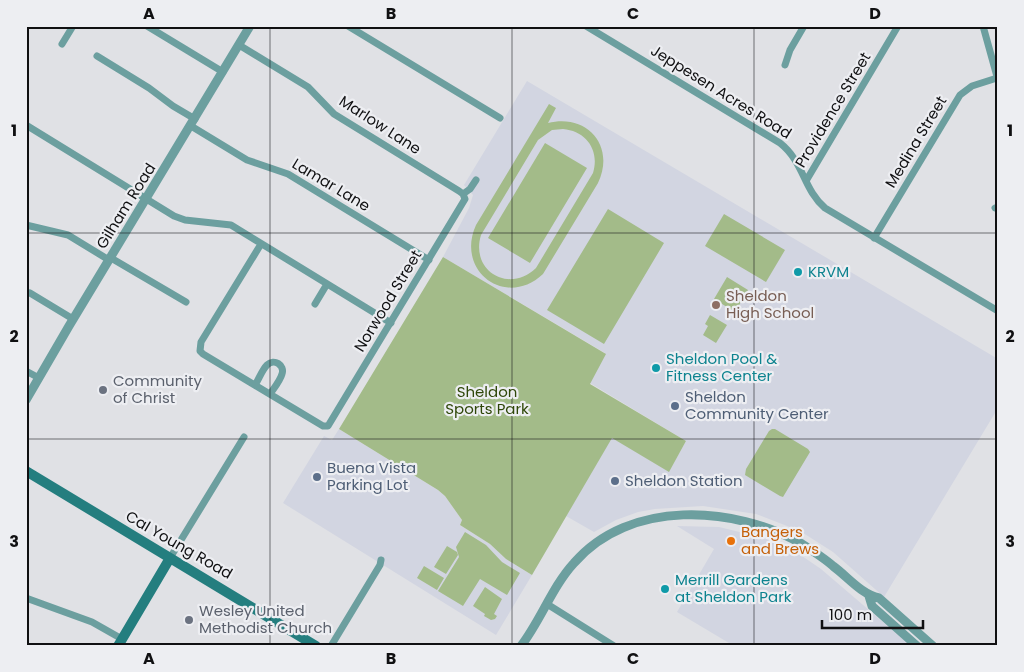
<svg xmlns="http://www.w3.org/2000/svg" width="1024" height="672" font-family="Poppins,sans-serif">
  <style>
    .built { fill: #d2d5e1 }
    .green { fill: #a3bb89; fill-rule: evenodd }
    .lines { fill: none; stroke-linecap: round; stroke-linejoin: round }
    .minor { stroke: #6c9f9f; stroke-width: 7 }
    .tertiary { stroke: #6c9f9f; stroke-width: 9 }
    .secondary { stroke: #247e7f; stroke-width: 10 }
    .grid { fill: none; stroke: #101012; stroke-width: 1; stroke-opacity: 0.55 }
    .culture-dot { fill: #0f9aa8; stroke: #edeef2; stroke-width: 2 }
    .education-dot { fill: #8d6e63; stroke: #edeef2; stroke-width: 2 }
    .worship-dot { fill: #6b7280; stroke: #edeef2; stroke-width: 2 }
    .service-dot { fill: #5c6f8a; stroke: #edeef2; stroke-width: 2 }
    .food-dot { fill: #e8710a; stroke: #edeef2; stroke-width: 2 }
    .labels { text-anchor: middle; stroke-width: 4.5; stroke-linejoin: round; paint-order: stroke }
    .street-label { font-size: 15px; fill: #101012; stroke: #edeef2 }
    .culture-label { font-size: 15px; fill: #0d838f; stroke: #edeef2; text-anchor: start }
    .education-label { font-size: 15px; fill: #785e54; stroke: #edeef2; text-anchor: start }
    .worship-label { font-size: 15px; fill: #5b616d; stroke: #edeef2; text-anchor: start }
    .park-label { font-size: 15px; fill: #2f4709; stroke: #edeef2 }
    .service-label { font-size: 15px; fill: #4e5e75; stroke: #edeef2; text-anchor: start }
    .food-label { font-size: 15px; fill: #c56008; stroke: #edeef2; text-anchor: start }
    .neatline { fill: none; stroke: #101012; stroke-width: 2 }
    .grid-label { font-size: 16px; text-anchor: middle; font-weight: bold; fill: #101012 }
  </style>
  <rect width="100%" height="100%" fill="#e0e1e5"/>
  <path class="built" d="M527,81L998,359V408L884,597L833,552L800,531L756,514L703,506L655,509L638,512L616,520L594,532L566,516L612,437L669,471L686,441L590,383L605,353L443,257L469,208L473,195L464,185Z
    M339,429L438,490L445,496L462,520L460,525L490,544L506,559L532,575L496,635L283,503L324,436L332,440Z
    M677,526L719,527L764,538L783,546L802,556L821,569L911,646H734L677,612L714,549Z"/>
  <path class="green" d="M549,104L556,108L548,123C586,113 616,145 598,183L543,274C506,309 455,271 476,225ZM563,129C586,131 600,150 593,173L536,268C509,294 470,271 481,235L538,140L552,130Z
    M545,143L587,168L530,263L488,238Z
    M608,209L664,243L604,344L547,310Z
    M724,214L785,250L766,282L705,246Z
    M443,257L606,354L590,384L686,441L669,472L612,438L532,575L506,559L490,544L460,525L462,520L445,496L438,490L339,429Z
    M727,277L748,290L735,312L714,299Z
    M710,315L727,325L716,343L703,335L708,326L705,324Z
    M772,429H775L808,449L810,452L783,497L780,496L745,475L746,469L769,431Z
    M465,532L486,545L502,562L520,573L507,595L480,579L463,606L438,591L459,557L456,547Z
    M447,546L457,552L458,555L446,574L434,567Z
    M424,566L444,578L437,590L417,578Z
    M485,587L502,599L494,614L497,616L495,619L491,620L484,616L485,614L473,606Z"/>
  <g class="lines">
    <path class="minor" d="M147,26L223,72
      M348,26L500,118
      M586,26L780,143C804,162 803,189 825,208L998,311
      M983,26L998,80
      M62,44L73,26
      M239,45L308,87L334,114L459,191L463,194L465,199L328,426H323L203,354L200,351L201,342L261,244
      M97,56L149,88L173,106L195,119
      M785,65L790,50L804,26
      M26,125L174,216L185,220L231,225L391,323
      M191,126L247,160L288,174L429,260
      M806,181L898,26
      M463,194L470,189L476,180
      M995,208L998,207
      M26,225L68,235L109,260
      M874,238L960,95L972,86L997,78
      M111,258L186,302
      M30,293L73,319
      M315,304L327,284
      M26,371L39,378
      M255,385C259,379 262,370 267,365C274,358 285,365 282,374C280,381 274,388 270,394
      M170,558L244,437
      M26,598L92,622L122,639
      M547,604L614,646
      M331,646L380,565L381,560"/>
    <path class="tertiary" d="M26,400L69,326L250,26
      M869,596L872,606L917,646
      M521,646C541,620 552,587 574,563C629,499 734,505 802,544C813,551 824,558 833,566C848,577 861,594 879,598L933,646"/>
    <path class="secondary" d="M26,471L316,646
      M118,646L170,558"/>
  </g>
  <path class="grid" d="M270,26V646M512,26V646M754,26V646M26,233H998M26,439H998"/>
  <g class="culture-dot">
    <circle cx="798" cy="272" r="5"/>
    <circle cx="656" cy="368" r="5"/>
    <circle cx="665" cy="589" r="5"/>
  </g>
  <circle class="education-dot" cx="716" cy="305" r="5"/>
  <g class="worship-dot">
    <circle cx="103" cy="390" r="5"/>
    <circle cx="189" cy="620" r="5"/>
  </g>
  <g class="service-dot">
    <circle cx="675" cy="406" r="5"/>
    <circle cx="317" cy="477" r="5"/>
    <circle cx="615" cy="481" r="5"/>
  </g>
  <circle class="food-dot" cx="731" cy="541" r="5"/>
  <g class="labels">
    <g class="street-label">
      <text transform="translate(721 92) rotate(32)" y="5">Jeppesen Acres Road</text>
      <text transform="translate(833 110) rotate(-59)" y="5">Providence Street</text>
      <text transform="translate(380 125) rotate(33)" y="5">Marlow Lane</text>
      <text transform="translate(916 142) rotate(-59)" y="5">Medina Street</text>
      <text transform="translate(331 185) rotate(31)" y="5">Lamar Lane</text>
      <text transform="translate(126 206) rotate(-58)" y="5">Gilham Road</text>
      <text transform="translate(388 301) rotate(-59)" y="5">Norwood Street</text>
      <text transform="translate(179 545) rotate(30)" y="5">Cal Young Road</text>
    </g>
    <g class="culture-label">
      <text x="808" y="277">KRVM</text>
      <text x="666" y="364">Sheldon Pool &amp;<tspan x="666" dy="17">Fitness Center</tspan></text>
      <text x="675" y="585">Merrill Gardens<tspan x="675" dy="17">at Sheldon Park</tspan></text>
    </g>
    <g class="education-label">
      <text x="726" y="301">Sheldon<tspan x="726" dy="17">High School</tspan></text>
    </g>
    <g class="worship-label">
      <text x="113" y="386">Community<tspan x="113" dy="17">of Christ</tspan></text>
      <text x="199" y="616">Wesley United<tspan x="199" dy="17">Methodist Church</tspan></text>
    </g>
    <g class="park-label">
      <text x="487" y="397">Sheldon<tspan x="487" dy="17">Sports Park</tspan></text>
    </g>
    <g class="service-label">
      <text x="685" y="402">Sheldon<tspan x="685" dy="17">Community Center</tspan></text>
      <text x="327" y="473">Buena Vista<tspan x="327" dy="17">Parking Lot</tspan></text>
      <text x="625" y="486">Sheldon Station</text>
    </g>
    <g class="food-label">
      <text x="741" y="537">Bangers<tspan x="741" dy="17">and Brews</tspan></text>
    </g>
  </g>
  <rect width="1024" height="672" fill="none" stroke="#edeef2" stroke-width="55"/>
  <path d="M822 620v8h101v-8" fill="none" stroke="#101012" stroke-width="2.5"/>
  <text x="829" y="620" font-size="15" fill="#101012" stroke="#edeef2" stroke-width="4" paint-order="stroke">100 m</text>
  <rect x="28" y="28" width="968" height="616" class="neatline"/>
  <g class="grid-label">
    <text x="149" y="19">A</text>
    <text x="391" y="19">B</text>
    <text x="633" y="19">C</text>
    <text x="875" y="19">D</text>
    <text x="14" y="136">1</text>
    <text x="1010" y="136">1</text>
    <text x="14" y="342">2</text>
    <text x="1010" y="342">2</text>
    <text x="14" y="547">3</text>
    <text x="1010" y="547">3</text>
    <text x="149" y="664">A</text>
    <text x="391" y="664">B</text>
    <text x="633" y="664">C</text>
    <text x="875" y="664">D</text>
  </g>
</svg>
